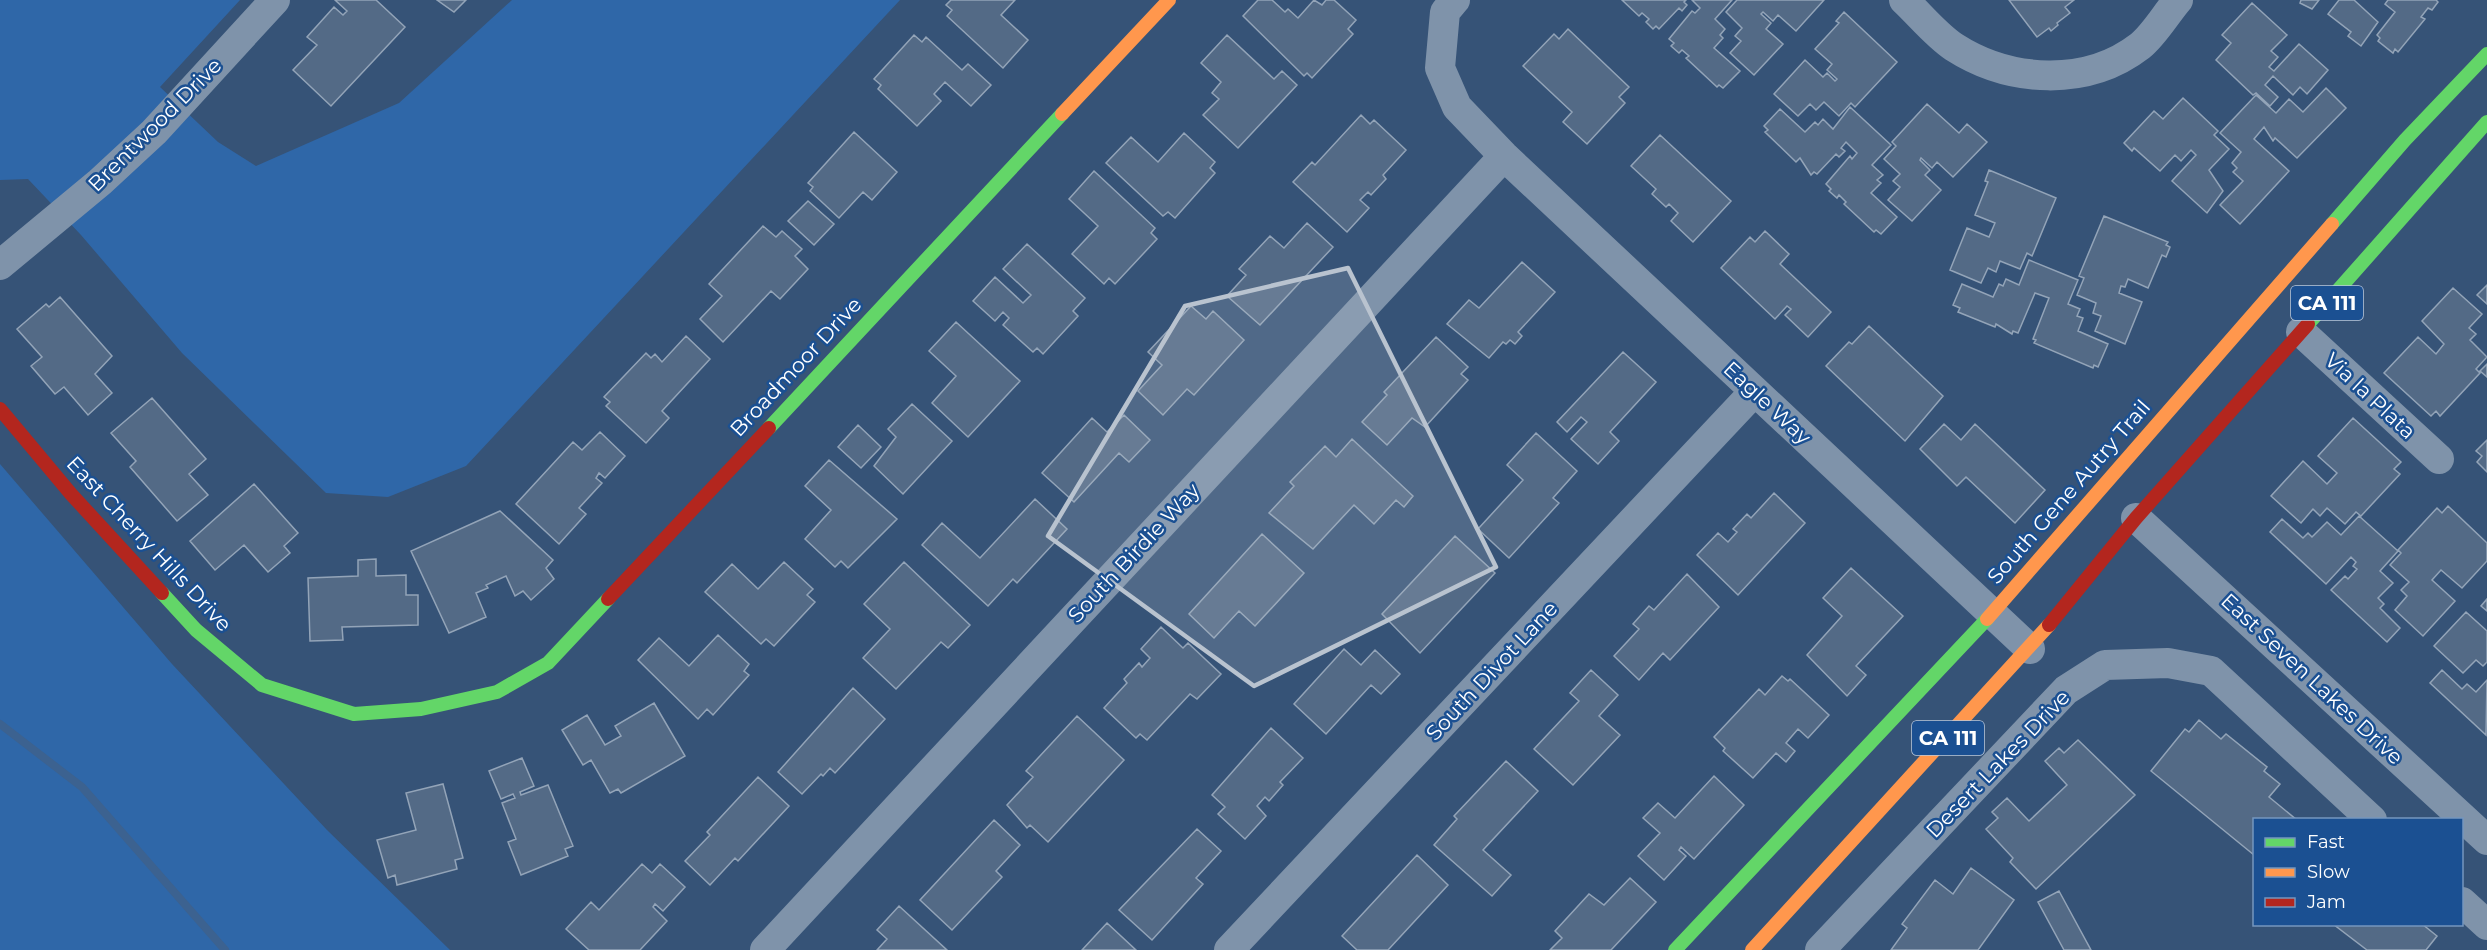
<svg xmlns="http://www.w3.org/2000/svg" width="2487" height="950" font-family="Montserrat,sans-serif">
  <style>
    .green { fill: #2f67a8 }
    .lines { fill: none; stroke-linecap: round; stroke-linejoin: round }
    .stream { stroke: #3c6290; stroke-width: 8 }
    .building { fill: #536a86; stroke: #93a4b8; stroke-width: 1.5 }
    .street { stroke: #7f93aa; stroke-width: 30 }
    .fast { stroke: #63d668; stroke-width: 14 }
    .slow { stroke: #ff974d; stroke-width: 14 }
    .jam { stroke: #b3261e; stroke-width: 14 }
    .marked { fill: #b9c3cf; fill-opacity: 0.2; stroke: #b9c3cf; stroke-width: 4.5; stroke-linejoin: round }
    .labels { text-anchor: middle; stroke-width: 5; stroke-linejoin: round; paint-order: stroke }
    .shield { fill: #1b5092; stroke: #bbcade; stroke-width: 1.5 }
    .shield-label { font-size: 20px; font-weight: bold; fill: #fff }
    .street-label { font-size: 21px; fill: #fff; stroke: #1b5092 }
  </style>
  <rect width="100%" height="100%" fill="#365377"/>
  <path class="green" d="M0,0H240L160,87L218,142L256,166L399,103L512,0H900L466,466L388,497L326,493L182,353L81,235L28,179L0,180Z
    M0,464L172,664L327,830L450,950H0Z"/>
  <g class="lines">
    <path class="stream" d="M0,724L82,787L225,950"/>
  </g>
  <path class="building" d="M335,0H376L405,27L331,106L293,70L317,45L307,37L334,7L343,15L347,11Z
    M437,0H466L454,12Z
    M951,0H1015L1001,15L1028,40L1003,68L947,16L952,10L946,5Z
    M1258,0H1272L1285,12L1288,9L1298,18L1314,0L1322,5L1326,0H1334L1356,20L1348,29L1353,34L1312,78L1307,73L1304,76L1243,16Z
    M1622,0H1686L1684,2L1687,5L1682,11L1679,8L1659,29L1656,26L1653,29L1646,22L1649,19L1642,13L1639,16Z
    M1692,0H1732L1715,19L1725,29L1720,35L1723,38L1714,48L1740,71L1723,88L1719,85L1717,87L1686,58L1689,56L1682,50L1679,53L1671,46L1674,43L1669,39L1692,11L1695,13L1700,8Z
    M1737,0H1824L1796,31L1778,15L1773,21L1763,12L1761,14L1771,23L1766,29L1783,44L1754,75L1730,53L1741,41L1735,36L1742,28L1726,12Z
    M2009,0H2074L2065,7L2070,13L2057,23L2058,25L2051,31L2049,28L2037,37Z
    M2319,0L2312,9L2300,3L2301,0Z
    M2339,0H2354L2378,22L2361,46L2348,36L2351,32L2328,14Z
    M2388,0H2436L2438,2L2432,10L2428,8L2421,17L2425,19L2398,52L2395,49L2393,53L2378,41L2380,38L2377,35L2395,12L2385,4Z
    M2252,3L2287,35L2271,51L2278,57L2269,67L2274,71L2299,44L2328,70L2307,94L2300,87L2293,95L2273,76L2265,85L2278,97L2270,106L2256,93L2253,95L2216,60L2231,43L2222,35Z
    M1844,12L1897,62L1855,107L1851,103L1839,116L1824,102L1816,110L1810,104L1798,116L1774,94L1805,60L1823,77L1827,73L1835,81L1837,79L1827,70L1832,64L1815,49L1839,23L1836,21Z
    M1568,29L1629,87L1619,97L1625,103L1587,144L1563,122L1572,112L1523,66L1554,34L1559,39Z
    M914,35L922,42L926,37L962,70L968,64L991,85L971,106L945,82L934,94L941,101L917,126L878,89L881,85L874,79Z
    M1227,35L1274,79L1282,71L1297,85L1238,148L1203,115L1219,99L1212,93L1221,82L1201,63Z
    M2326,88L2346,108L2297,158L2275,138L2273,141L2264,127L2254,139L2289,171L2240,224L2220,205L2243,181L2233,172L2237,168L2232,163L2241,152L2220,133L2256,95L2276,113L2289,99L2303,112Z
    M2183,98L2218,131L2214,135L2229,149L2209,170L2223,191L2207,213L2172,181L2196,155L2191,150L2181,161L2175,155L2160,171L2134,148L2132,151L2124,143L2154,111L2163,119Z
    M1927,104L1959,133L1967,124L1987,142L1953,177L1937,162L1932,168L1921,158L1920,160L1930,170L1925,175L1941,190L1912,221L1888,200L1900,187L1893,181L1900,174L1884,159L1896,146L1892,142Z
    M1850,107L1891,145L1872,165L1883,175L1877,180L1881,183L1871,193L1897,217L1881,234L1876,230L1874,232L1844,204L1846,202L1839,195L1837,198L1829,191L1831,189L1826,184L1850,156L1852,159L1857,153L1846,142L1841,148L1845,151L1839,157L1836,154L1817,174L1814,172L1811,175L1800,158L1796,162L1765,132L1768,130L1764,126L1780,109L1805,132L1815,122L1818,125L1823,119L1833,129Z
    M1361,115L1370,124L1374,120L1406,150L1383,175L1386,179L1371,195L1368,192L1360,200L1369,208L1347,232L1293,182L1312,162L1315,165Z
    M854,132L897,172L872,200L863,192L839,218L810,191L813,187L808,183Z
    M1184,133L1215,162L1210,168L1215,173L1175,218L1168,212L1163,216L1106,163L1131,137L1158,162Z
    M1660,135L1731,201L1693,242L1671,221L1678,213L1669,204L1666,207L1652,194L1656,189L1631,166Z
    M1989,170L2056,198L2032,256L2027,253L2020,269L2000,261L1996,272L1988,268L1981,283L1950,270L1967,228L1989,237L1995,223L1975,215L1988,182L1985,181Z
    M1094,171L1155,228L1151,233L1157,239L1115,284L1109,278L1104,284L1072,254L1098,226L1069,199Z
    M808,201L834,224L814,245L788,221Z
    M2104,216L2168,242L2166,245L2170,247L2166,257L2162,255L2148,288L2128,279L2125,287L2121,286L2119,293L2142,302L2125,344L2095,331L2101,316L2093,313L2096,303L2077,295L2084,278L2079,276Z
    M1307,223L1333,247L1260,325L1227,296L1246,275L1239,269L1270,236L1284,248Z
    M763,226L776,237L782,231L802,249L795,256L808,269L780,299L771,291L723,342L700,319L722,296L709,284Z
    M1765,231L1789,254L1780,264L1831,312L1808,337L1785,315L1791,309L1787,306L1775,319L1721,268L1750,237L1755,242Z
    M1027,244L1085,298L1073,311L1078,316L1043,354L1037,348L1033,352L1003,325L1009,318L1003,312L995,321L973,301L995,277L1023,303L1031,295L1003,269Z
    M2029,260L2078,280L2068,304L2080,309L2077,316L2083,318L2078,331L2108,344L2098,367L2094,365L2093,368L2034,343L2036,340L2033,339L2049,298L2035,293L2018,333L2013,331L2012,334L1996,324L1995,327L1958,312L1960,308L1953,305L1962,284L1993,297L1999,284L2003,286L2006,279L2019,285Z
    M1522,262L1555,292L1518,332L1522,336L1515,344L1510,340L1506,344L1503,342L1489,358L1447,324L1469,300L1479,308Z
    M2487,285V304L2477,295Z
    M2453,288L2482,314L2469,328L2476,334L2470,340L2487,357L2476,369L2480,373L2440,416L2436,411L2431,416L2384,373L2418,337L2436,354L2444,344L2422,321Z
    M60,297L112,356L95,374L112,393L88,415L64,387L55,394L31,366L42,357L17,329L46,304L49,307Z
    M1191,306L1206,319L1213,311L1244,340L1194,395L1187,389L1163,415L1138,391L1162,365L1148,352Z
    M956,322L1020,381L968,437L932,403L956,376L929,351Z
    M1869,326L1943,396L1905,441L1826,366L1849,342L1852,344Z
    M686,336L710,359L662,411L669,418L646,443L606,406L610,402L604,397L646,353L651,358L655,354L662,362Z
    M1436,337L1468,367L1461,374L1468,380L1425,427L1412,418L1387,445L1362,422L1387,395L1384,392Z
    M1623,352L1656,382L1610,432L1619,441L1598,464L1571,439L1587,422L1581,417L1567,432L1557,422Z
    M2487,364V377L2480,371Z
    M152,398L206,459L189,474L208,495L177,521L130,467L136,461L111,433Z
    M912,404L952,441L903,494L874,466L896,437L888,429Z
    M1124,415L1150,440L1129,462L1119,453L1074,502L1042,473L1092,418L1107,432Z
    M2353,418L2401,462L2394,469L2400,474L2361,516L2356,512L2345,524L2327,508L2320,516L2313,509L2301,523L2271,496L2303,461L2327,484L2337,473L2318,456Z
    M1944,424L1961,440L1975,424L2045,490L2015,523L1966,477L1957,486L1920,449Z
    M858,425L881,447L861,468L838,447Z
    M600,432L625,456L605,478L599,473L596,478L602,483L579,508L586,514L559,544L516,504L573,442L582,450Z
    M1536,433L1577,471L1553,498L1559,503L1509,558L1478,529L1523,480L1507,465Z
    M1352,439L1413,496L1404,507L1396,500L1374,524L1354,505L1313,549L1269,513L1294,486L1290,482L1325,446L1336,457Z
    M2487,440V472L2477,462L2482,456L2476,451Z
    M829,460L897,519L848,568L841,561L835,567L805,539L831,510L805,486Z
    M254,484L298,533L284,546L290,553L268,572L244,545L215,570L190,541Z
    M1774,493L1805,523L1738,595L1697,555L1718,533L1728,542L1737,532L1733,529L1747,514L1751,518Z
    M1035,499L1067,529L1017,583L1013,579L988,606L922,545L942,523L980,558Z
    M2448,506L2487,543V561L2462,588L2441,570L2432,580L2455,601L2423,636L2395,610L2407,596L2401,590L2409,582L2390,565L2401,553L2398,550L2437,508L2442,513Z
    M500,511L553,560L546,568L554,579L531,600L523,591L515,596L506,576L486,585L488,588L476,593L486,617L449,633L411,551Z
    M2359,516L2398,551L2380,571L2393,583L2378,598L2384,604L2380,608L2400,628L2387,642L2331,590L2345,576L2348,579L2357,569L2353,566L2356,562L2351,557L2326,584L2270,532L2282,519L2303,538L2308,533L2312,537L2327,522L2341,535Z
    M1262,534L1304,573L1255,626L1239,611L1214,638L1189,614Z
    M1455,536L1495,573L1420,653L1382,614Z
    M376,559V576L406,575V595H418V625L342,627L343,640L310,641L308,578L358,576V560Z
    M784,562L813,589L807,595L815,602L774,646L766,639L761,644L705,592L732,564L758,589Z
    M904,562L970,625L948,648L941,642L896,689L863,658L890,629L864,604Z
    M1851,568L1903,616L1856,666L1866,675L1847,696L1807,655L1842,616L1823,598Z
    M1687,574L1719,607L1670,660L1663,653L1639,680L1614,656L1639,629L1633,624L1649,606L1654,610Z
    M2487,599V611L2481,606Z
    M2466,612L2487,631V662L2483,666L2476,660L2463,673L2434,646Z
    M1161,627L1183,648L1188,643L1221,674L1197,699L1190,694L1147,740L1140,734L1136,738L1104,708L1127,683L1124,679L1139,663L1142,667L1150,658L1141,649Z
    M718,635L749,664L744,671L749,675L713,715L707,709L698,719L638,660L659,638L689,666Z
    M1344,649L1361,665L1375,650L1400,674L1381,694L1371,685L1326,734L1294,704Z
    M1591,670L1618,695L1599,716L1620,735L1573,785L1534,749L1579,701L1570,693Z
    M2442,670L2462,689L2467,684L2476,692L2487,680L2486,735L2430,683Z
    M1782,676L1788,681L1790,679L1829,715L1808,738L1798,729L1786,743L1795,751L1786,762L1776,753L1753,778L1723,751L1725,748L1714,737L1759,689L1765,695Z
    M853,688L885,719L835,773L830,768L823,776L821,774L802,794L778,772Z
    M654,703L685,756L621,793L618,789L610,793L591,760L583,765L562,730L587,715L605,745L621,736L615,726Z
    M1077,716L1124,760L1048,842L1030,825L1027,828L1007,805L1033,777L1026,771Z
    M2199,720L2221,739L2226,734L2267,767L2264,771L2280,784L2269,797L2297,820H2254V855L2151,771L2185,729L2189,732Z
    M1271,728L1303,758L1280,782L1283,785L1269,801L1265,797L1257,806L1266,816L1245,839L1218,814L1225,807L1212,795Z
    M2078,740L2135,795L2036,889L2010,862L2013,858L1986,829L1998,818L1992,812L2007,798L2029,821L2067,785L2045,761L2059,748L2064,753Z
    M522,758L534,786L520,792L521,795L548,785L573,846L565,849L568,856L521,875L508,842L516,839L502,803L515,798L513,794L501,799L489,771Z
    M1506,761L1538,791L1483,850L1511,875L1492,896L1434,845L1457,819L1454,816Z
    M1714,776L1744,805L1694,859L1681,847L1679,850L1686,856L1664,880L1638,856L1660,833L1643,818L1658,803L1675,818Z
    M758,777L789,806L738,861L735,858L710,885L685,861L710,835L707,832Z
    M443,784L463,858L455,860L457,869L397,885L395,875L388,878L377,840L416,830L406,793Z
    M994,820L1020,845L996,871L1002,877L952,930L920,900Z
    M1197,829L1221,851L1196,878L1203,884L1152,940L1119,910Z
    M1417,855L1448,885L1388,950H1357L1342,936Z
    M642,864L652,873L660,864L685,887L663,911L655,904L653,907L667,921L640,950H589L566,929L591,902L599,910Z
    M1971,868L2014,900L1978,950H1891L1907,928L1902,924L1935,880L1953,894Z
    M1630,878L1656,902L1611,950H1550L1562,938L1555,931L1589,894L1604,905Z
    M2059,891L2091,950H2064L2038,902Z
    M899,906L947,950H877L887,939L877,930Z
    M1107,923L1136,950H1082Z
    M2333,924H2422L2437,936L2426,950H2367Z"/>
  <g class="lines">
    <path class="street" d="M1455,0L1445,12L1440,68L1457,107L1504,156L2030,649
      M1904,0C1920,15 1936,35 1954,47C2010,83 2087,87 2140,46C2154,35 2166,14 2178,0
      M0,265L100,182L154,132L275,0
      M2301,332L2439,459
      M2136,518L2487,840
      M2462,902L2487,925
      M765,950L1504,156
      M1229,950L1754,392
      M1820,950L2066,690L2105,665L2168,663L2211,671L2372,820"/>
    <path class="fast" d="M2332,224L2405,140L2487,54
      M2308,324L2487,122
      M769,428L1062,114
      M162,593L196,630L262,685L354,714L421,709L497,692L548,663L608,599
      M1675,950L1987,619"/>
    <path class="slow" d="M1062,114L1169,0
      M1987,619L2332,224
      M1752,950L2049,625"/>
    <path class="jam" d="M0,409L71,494L162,593
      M608,599L769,428
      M2049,625L2136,518L2308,324"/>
  </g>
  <path class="marked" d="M1348,268L1496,567L1254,686L1048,536L1185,306Z"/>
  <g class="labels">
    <g class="shield">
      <rect x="2291" y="286" width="72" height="34" rx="4.5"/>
      <rect x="1912" y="721" width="72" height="34" rx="4.5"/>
    </g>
    <g class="shield-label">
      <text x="2327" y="310">CA 111</text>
      <text x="1948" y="745">CA 111</text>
    </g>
    <g class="street-label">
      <text transform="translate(155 125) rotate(-45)" y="7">Brentwood Drive</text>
      <text transform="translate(796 367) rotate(-47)" y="7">Broadmoor Drive</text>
      <text transform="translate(2370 396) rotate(43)" y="7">Via la Plata</text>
      <text transform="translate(1767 403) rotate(43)" y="7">Eagle Way</text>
      <text transform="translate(2069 492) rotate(-49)" y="7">South Gene Autry Trail</text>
      <text transform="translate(149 544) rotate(47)" y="7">East Cherry Hills Drive</text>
      <text transform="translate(1134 553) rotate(-47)" y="7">South Birdie Way</text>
      <text transform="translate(1492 671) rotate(-47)" y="7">South Divot Lane</text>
      <text transform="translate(2312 679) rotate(43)" y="7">East Seven Lakes Drive</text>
      <text transform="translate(1998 764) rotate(-46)" y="7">Desert Lakes Drive</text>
    </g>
  </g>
  <rect x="2253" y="818" width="210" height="108" fill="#1b5092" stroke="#7696be" stroke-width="1.5"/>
  <rect x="2265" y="838" width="30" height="9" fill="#63d668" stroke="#7696be" stroke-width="1.5"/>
  <text x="2307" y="848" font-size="18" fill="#ffffff">Fast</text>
  <rect x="2265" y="868" width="30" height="9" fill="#ff974d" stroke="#7696be" stroke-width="1.5"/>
  <text x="2307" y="878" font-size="18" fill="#ffffff">Slow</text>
  <rect x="2265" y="898" width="30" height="9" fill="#b3261e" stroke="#7696be" stroke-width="1.5"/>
  <text x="2307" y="908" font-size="18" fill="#ffffff">Jam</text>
</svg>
